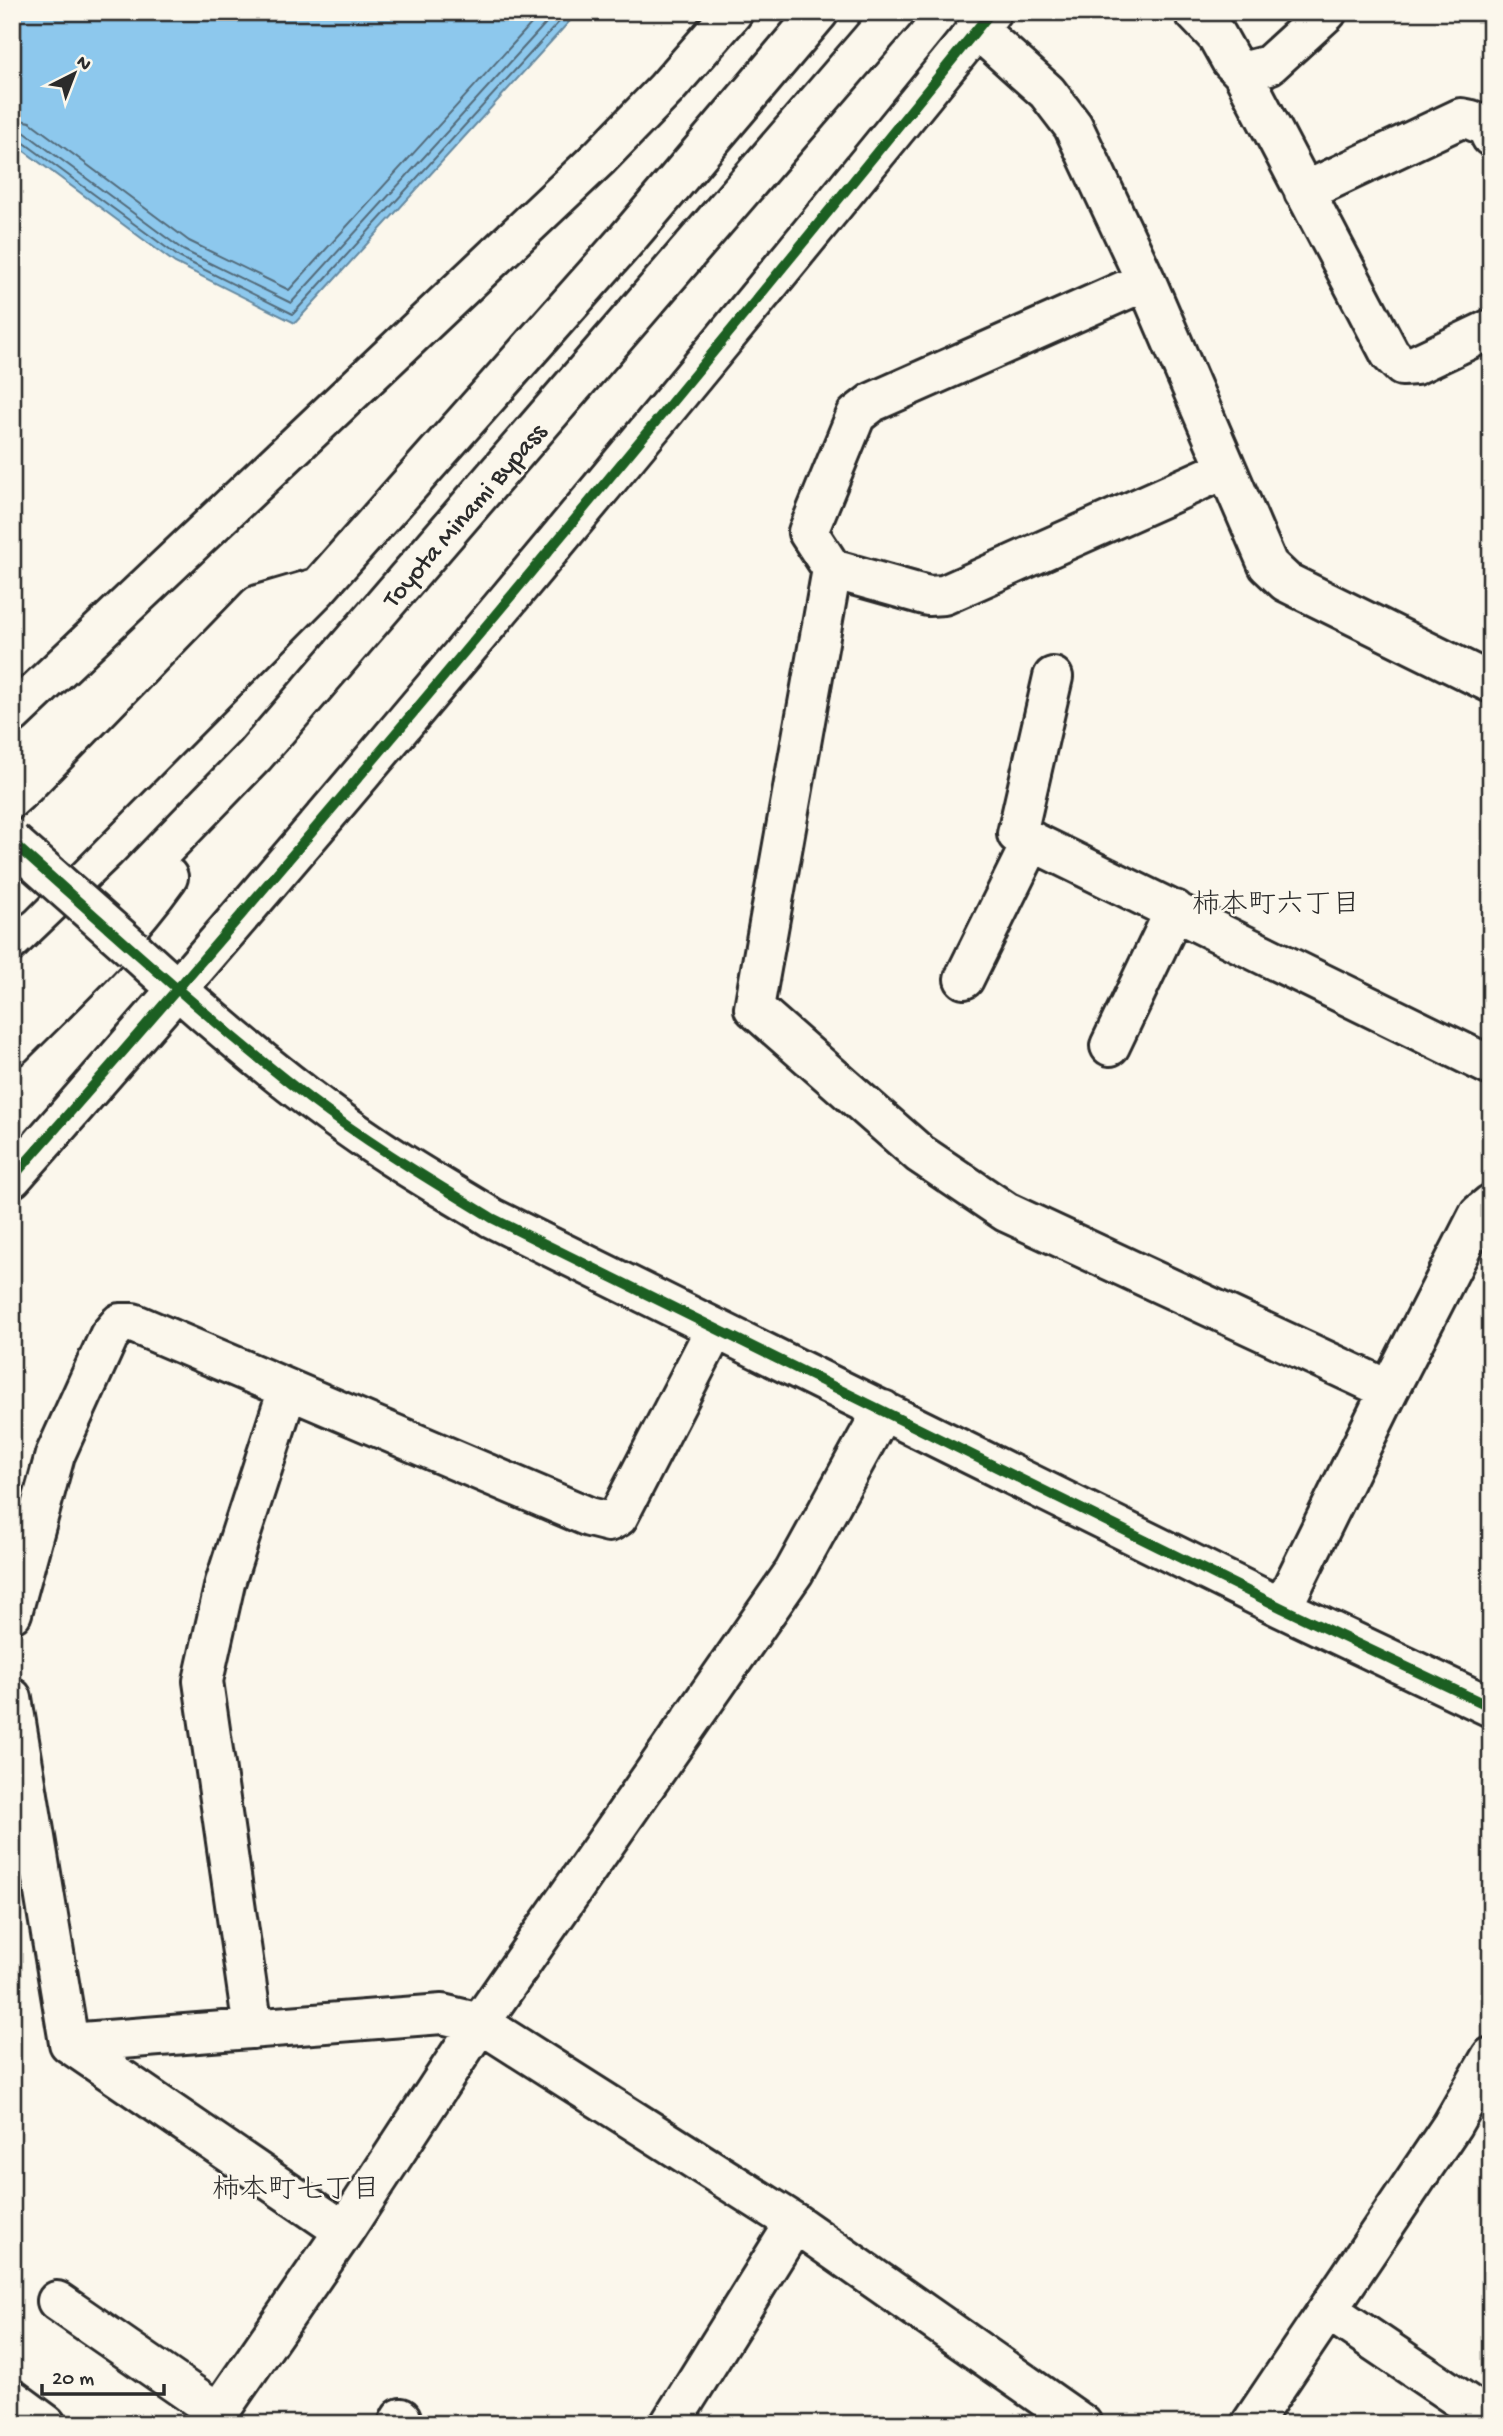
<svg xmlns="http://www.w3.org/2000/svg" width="1503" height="2436" font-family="'Gochi Hand','Klee One',sans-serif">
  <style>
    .water { fill: #8dc8ed; stroke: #66899f; stroke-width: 2 }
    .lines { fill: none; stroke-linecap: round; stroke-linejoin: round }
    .shore { stroke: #526a79; stroke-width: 2 }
    .minor-casing { stroke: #2b2b2b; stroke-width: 44 }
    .highway-casing { stroke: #2b2b2b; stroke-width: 44 }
    .minor { stroke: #fbf7ec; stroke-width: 38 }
    .highway { stroke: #fbf7ec; stroke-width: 38 }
    .minor-bridge-casing { stroke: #2b2b2b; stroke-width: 44; stroke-linecap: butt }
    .minor-bridge { stroke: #fbf7ec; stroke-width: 38 }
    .cycleway-casing { stroke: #fbf7ec; stroke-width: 15 }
    .cycleway { stroke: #1b5e20; stroke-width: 10 }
    .labels { text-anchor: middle; stroke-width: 5; stroke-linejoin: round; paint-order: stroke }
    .street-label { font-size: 26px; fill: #2b2b2b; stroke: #fbf7ec }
    .neighbourhood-label { font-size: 28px; fill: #2b2b2b; stroke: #fbf7ec }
  </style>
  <rect width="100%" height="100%" fill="#fbf7ec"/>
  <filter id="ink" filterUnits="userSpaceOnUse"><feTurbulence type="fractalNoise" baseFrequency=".0143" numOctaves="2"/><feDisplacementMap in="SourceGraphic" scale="14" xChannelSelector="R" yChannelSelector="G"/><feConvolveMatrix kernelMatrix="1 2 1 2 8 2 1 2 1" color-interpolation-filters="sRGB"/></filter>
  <g filter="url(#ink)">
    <path class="water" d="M12,12H578L295,323L175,263L12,142Z"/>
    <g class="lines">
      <path class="shore" d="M12,118L30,122L189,241L289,290L542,12
        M12,128L24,132L183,250L291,303L556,12
        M12,137L19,139L179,257L293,314L568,12"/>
      <g class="minor-casing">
        <path id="minor" d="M1194,12L1217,36L1231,61L1242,72L1269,65L1327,12
          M977,29L1047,92L1073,126L1146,281
          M1242,72L1390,354L1402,366L1415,365L1491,329
          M1304,192L1461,118L1471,120L1486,126L1491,137
          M1226,469L944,595L928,596L832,569L808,532L856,415L873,402L1146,281L1268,565L1286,582L1491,683
          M832,569L754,1008L920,1154L1006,1212L1389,1390
          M1053,677L1017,834L1491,1066
          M12,714L600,157L666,89L733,12
          M133,949C208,1018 289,1088 374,1145C412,1171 453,1194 492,1218L1282,1608L1491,1707
          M964,979L1032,841
          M1110,1046L1175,910
          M12,1178C348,798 671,406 991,12
          M1282,1608L1389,1390L1479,1214L1491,1204
          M12,1613L55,1455L109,1336L120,1323H133L589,1517L609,1522L618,1517L715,1329
          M12,1698L69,2043L344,2231
          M253,2029L203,1681L225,1583L288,1389
          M69,2043L442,2014L480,2023L795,2223L1082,2424
          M57,2301L219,2413
          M1328,2310L1491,2420
          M12,2399L46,2424
          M211,2424L344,2231L480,2023L794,1572L883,1410
          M398,2424L401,2418
          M670,2424L795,2223
          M1251,2424L1452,2125L1491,2057"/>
      </g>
      <g class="highway-casing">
        <path id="highway" d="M12,853L54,815L258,605L316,588
          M12,896L318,588L627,239L819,12
          M12,997L134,880L255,755L895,12
          M12,1046C66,992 124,939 168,877"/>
      </g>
      <use href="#minor" class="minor"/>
      <use href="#highway" class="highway"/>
      <g class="minor-bridge-casing">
        <path id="minor-bridge" d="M12,842L133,949"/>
      </g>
      <use href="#minor-bridge" class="minor-bridge"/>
      <g class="cycleway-casing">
        <path id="cycleway" d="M12,842C110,929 206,1018 310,1099C368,1143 430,1180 492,1218L1282,1608L1491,1707
          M12,1178C348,798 671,406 991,12"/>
      </g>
      <use href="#cycleway" class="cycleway"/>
    </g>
  </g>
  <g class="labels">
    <g class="street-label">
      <text transform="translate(463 514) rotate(-49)" y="9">Toyota Minami Bypass</text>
    </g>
    <g class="neighbourhood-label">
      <text x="1276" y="912">柿本町六丁目</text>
      <text x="296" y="2197">柿本町七丁目</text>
    </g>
  </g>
  <rect width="1503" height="2436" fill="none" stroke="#fbf7ec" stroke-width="42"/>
  <rect x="21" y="21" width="1461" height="2394" fill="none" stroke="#2b2b2b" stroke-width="2.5" filter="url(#ink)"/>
  <g transform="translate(74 74) rotate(42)" stroke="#fbf7ec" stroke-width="5" paint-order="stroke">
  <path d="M0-5L12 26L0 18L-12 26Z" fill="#2b2b2b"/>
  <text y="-10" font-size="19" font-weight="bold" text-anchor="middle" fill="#2b2b2b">N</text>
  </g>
  <path d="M42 2384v10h122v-10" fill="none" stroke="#2b2b2b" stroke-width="3.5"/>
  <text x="52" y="2384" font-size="21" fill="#2b2b2b" stroke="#fbf7ec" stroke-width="5" paint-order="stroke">20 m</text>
</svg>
